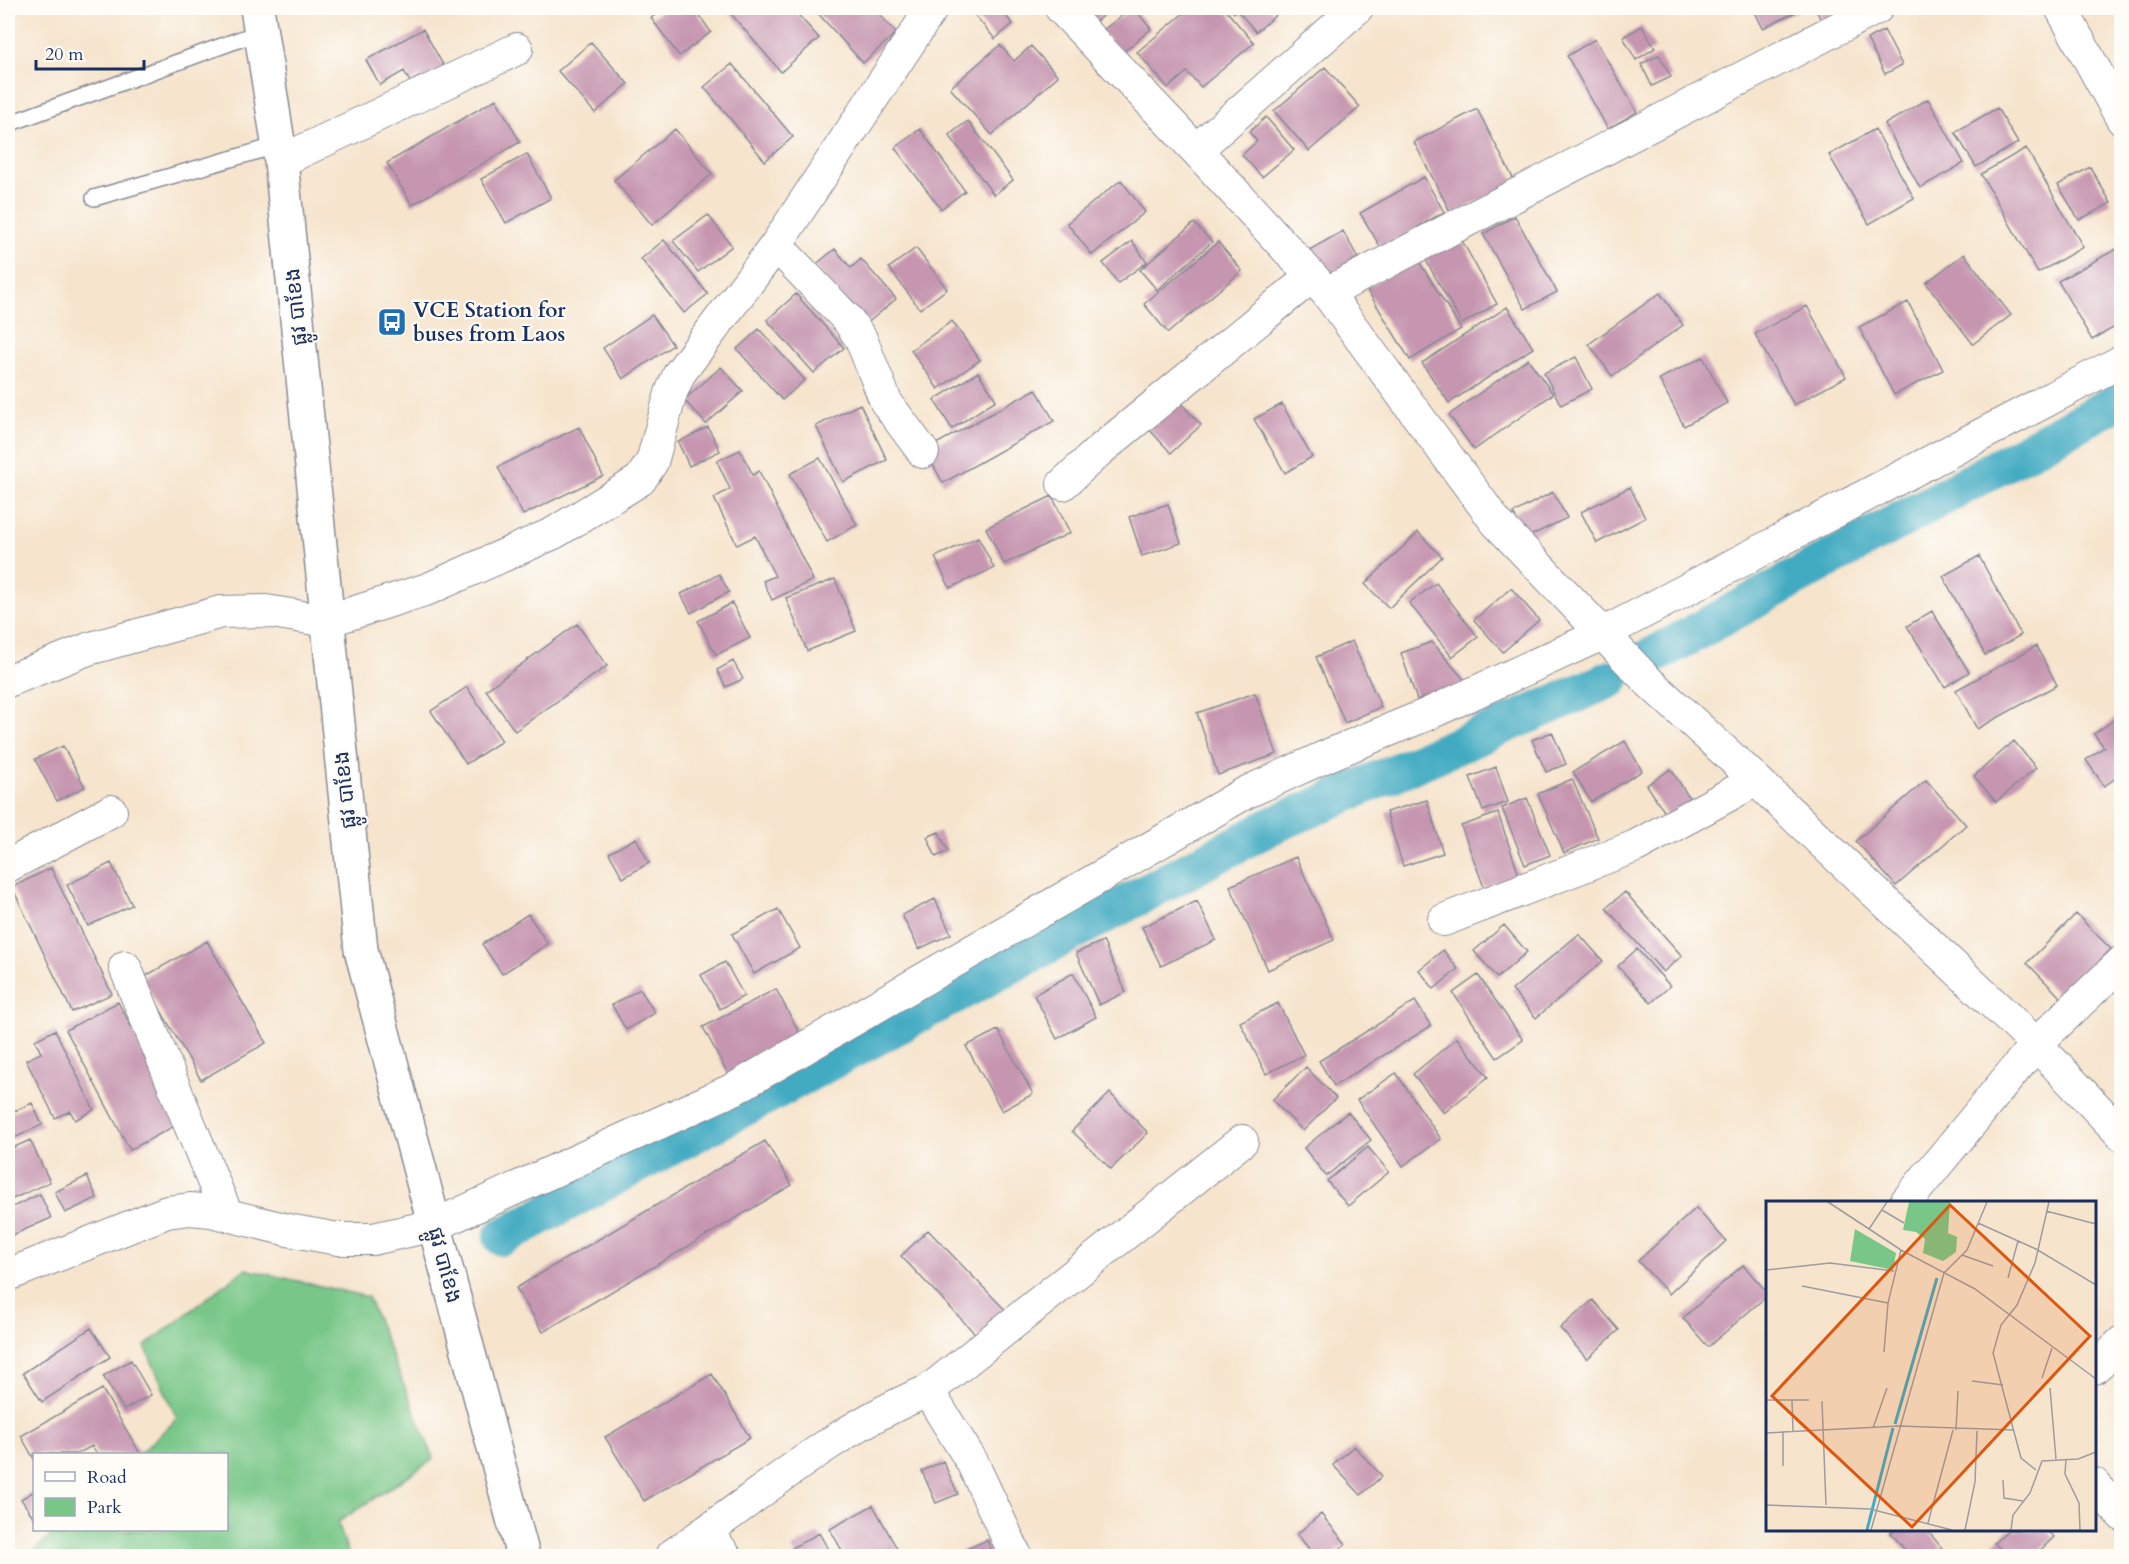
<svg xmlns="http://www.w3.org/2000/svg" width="2129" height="1564" font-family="Cardo,'Noto Sans Khmer',serif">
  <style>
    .green { fill: #79c788; stroke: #4a7b73; stroke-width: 1.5 }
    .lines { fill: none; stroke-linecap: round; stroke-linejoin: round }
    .canal { stroke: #42abc2; stroke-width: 38 }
    .building { fill: #c696b0 }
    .service-casing { stroke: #888a95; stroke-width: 18 }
    .minor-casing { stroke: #888a95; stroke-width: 34 }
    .tertiary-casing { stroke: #888a95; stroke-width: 36 }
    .service { stroke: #fff; stroke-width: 15 }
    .minor { stroke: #fff; stroke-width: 32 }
    .tertiary { stroke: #fff; stroke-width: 33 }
    .labels { text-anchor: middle; stroke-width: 4.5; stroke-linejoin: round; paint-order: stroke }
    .street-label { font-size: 21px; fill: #1b2f5e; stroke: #fdfcf7 }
    .poi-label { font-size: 21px; font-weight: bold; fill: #1b2f5e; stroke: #fdfcf7; text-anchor: start }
    .inset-river { fill: none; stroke: #42abc2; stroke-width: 3 }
    .inset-road { fill: none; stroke: #9e9ca0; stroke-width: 1.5 }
    .view { fill: #de5710; fill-opacity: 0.15; stroke: #de5710; stroke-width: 3 }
    .inset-edge { fill: none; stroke: #1b2f5e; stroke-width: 3 }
  </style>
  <rect width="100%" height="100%" fill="#fdfcf7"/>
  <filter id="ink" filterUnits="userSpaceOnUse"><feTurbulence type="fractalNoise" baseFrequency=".0167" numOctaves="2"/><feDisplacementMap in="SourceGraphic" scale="12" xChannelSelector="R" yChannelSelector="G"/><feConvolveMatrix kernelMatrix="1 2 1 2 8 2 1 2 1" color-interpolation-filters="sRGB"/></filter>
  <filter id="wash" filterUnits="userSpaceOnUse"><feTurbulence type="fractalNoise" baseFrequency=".008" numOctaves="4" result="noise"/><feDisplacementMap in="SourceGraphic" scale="24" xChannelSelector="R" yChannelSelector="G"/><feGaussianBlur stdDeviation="1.35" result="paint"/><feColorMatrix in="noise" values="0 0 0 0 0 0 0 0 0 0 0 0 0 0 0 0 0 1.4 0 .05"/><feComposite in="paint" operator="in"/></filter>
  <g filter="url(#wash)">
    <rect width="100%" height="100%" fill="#f6e4cc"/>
    <path class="green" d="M245,1269L368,1297L434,1459L338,1522L349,1556H25L32,1553L57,1530H226V1454H139L177,1419L145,1346Z"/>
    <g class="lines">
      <path class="canal" d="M1645,660L2122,399
        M502,1237L1271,826L1611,679"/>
    </g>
    <g id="blocks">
      <path class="building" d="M665,8H694L711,32L679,56L651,18Z
        M726,8H792L819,38L781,72Z
        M813,8H874L896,33L863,63Z
        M980,8H999L1013,24L995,39L973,13Z
        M1073,8H1113L1088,27Z
        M1132,8H1134L1151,29L1120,55L1102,31Z
        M1190,8H1224L1254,43L1201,87L1187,72L1168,88L1137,52Z
        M1229,8H1269L1276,15L1256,32L1237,10L1234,13Z
        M1753,8H1797L1798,11L1763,28Z
        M1815,8H1858L1823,24Z
        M1642,26L1655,48L1636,60L1623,37Z
        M423,29L451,79L429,91L421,76L410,82L404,71L380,85L366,60Z
        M1884,30L1902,65L1885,74L1867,39Z
        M1595,39L1637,112L1608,129L1567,56Z
        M591,42L628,84L595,113L558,71Z
        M1000,45L1014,61L1031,46L1058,76L992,135L950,88Z
        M1659,55L1671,77L1652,86L1641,64Z
        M732,64L793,137L765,161L704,87Z
        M1325,67L1360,107L1309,151L1274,111Z
        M496,99L520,142L412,205L387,163Z
        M1928,99L1964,163L1920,188L1885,124Z
        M1997,108L2018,143L1976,167L1955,132Z
        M1477,109L1515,182L1452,215L1414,142Z
        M1266,117L1294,150L1262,177L1242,155L1257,141L1249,132Z
        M968,121L1013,180L994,195L949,135Z
        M675,129L712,174L652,225L614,180Z
        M920,129L965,191L941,209L895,148Z
        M1875,129L1914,198L1869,224L1829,155Z
        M2026,148L2083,247L2038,273L1981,174Z
        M527,154L551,198L506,223L481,179Z
        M2090,167L2111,203L2079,220L2058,185Z
        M1424,177L1444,212L1381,248L1360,213Z
        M1121,180L1145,212L1092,255L1067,223Z
        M708,215L732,246L698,272L673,241Z
        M1515,216L1557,292L1525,309L1483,234Z
        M1194,223L1212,242L1157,290L1140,270Z
        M1343,231L1358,258L1317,281L1302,254Z
        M1460,237L1497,304L1462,324L1424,257Z
        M664,240L708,294L684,313L641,259Z
        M1132,241L1147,262L1118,283L1103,263Z
        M1218,242L1242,271L1168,333L1144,304Z
        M2122,246V323L2092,340L2058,281Z
        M916,248L947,289L920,309L889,268Z
        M835,249L851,268L861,259L896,299L864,326L814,266Z
        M1964,254L2011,315L1973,344L1926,283Z
        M1417,258L1461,329L1410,360L1366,288Z
        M1660,293L1683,325L1612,376L1589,344Z
        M796,294L844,348L814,373L767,320Z
        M1908,302L1943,370L1894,395L1859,327Z
        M1807,306L1846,377L1794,405L1755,334Z
        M1507,307L1533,348L1449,403L1422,363Z
        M652,315L673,345L623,379L603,348Z
        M952,321L980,360L938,389L911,350Z
        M759,329L805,380L782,400L737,349Z
        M1576,357L1592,389L1561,405L1544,373Z
        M1703,357L1727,403L1684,426L1659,379Z
        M1528,359L1553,394L1474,450L1449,415Z
        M721,367L743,391L706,424L684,400Z
        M978,372L996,400L952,429L934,400Z
        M1036,389L1054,421L943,483L925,450Z
        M1178,400L1201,425L1171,453L1147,427Z
        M860,404L887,460L843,482L816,426Z
        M1282,404L1312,457L1285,473L1254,419Z
        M579,427L603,476L523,515L498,467Z
        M708,427L720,451L689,466L678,442Z
        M740,450L753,475L759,471L813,580L772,600L763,581L775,576L755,536L737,545L714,498L730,489L717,461Z
        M820,458L857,525L827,542L790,474Z
        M1630,487L1645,518L1597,543L1581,512Z
        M1553,492L1567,518L1526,538L1513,513Z
        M1052,496L1070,533L1004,564L986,528Z
        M1168,504L1181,543L1142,556L1129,517Z
        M1418,532L1442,557L1389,608L1365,584Z
        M978,537L994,568L950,588L935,557Z
        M1979,556L2021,635L1985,655L1943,576Z
        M719,574L729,592L691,613L681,594Z
        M835,579L856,631L807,651L786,598Z
        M1436,583L1478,637L1452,657L1409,603Z
        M1511,588L1539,620L1503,652L1474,620Z
        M732,603L750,638L716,655L698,621Z
        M1932,611L1969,672L1945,687L1907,626Z
        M577,624L607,666L515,731L486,690Z
        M1352,641L1381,707L1345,723L1316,657Z
        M1432,642L1467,683L1417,700L1401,653Z
        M2036,646L2057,685L1977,729L1956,690Z
        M733,661L743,679L726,687L717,670Z
        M467,687L502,741L466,764L431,711Z
        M1255,693L1277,754L1218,775L1197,713Z
        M2122,714V774L2104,786L2086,760L2104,747L2094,734Z
        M1552,732L1566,764L1546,772L1532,740Z
        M1625,741L1642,771L1591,802L1573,772Z
        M2014,741L2036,768L1996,802L1974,776Z
        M63,746L85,787L57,801L35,759Z
        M1496,767L1508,802L1483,811L1470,777Z
        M1671,769L1693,804L1669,819L1647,785Z
        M1572,779L1598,838L1564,853L1538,794Z
        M1926,780L1966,825L1896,886L1856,841Z
        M1527,798L1550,855L1525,865L1502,808Z
        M1427,800L1443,853L1403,866L1386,812Z
        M1498,813L1519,875L1484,887L1461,826Z
        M939,832L948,851L936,857L927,837Z
        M636,838L649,863L623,878L609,853Z
        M1296,857L1334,940L1268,970L1230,886Z
        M111,863L132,905L88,926L67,885Z
        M51,868L112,994L72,1012L12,887Z
        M1625,892L1682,956L1663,972L1606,908Z
        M935,899L951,934L919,949L902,915Z
        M1197,901L1216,940L1161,966L1142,927Z
        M778,909L800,948L754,974L732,934Z
        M528,914L548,944L502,974L482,944Z
        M2076,914L2111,949L2062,999L2027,963Z
        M1504,925L1527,952L1497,978L1474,951Z
        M1579,934L1603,961L1536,1018L1512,990Z
        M207,941L266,1043L201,1080L142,978Z
        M1103,941L1126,992L1099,1005L1076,953Z
        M1637,949L1670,986L1651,1003L1618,966Z
        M1443,950L1458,969L1434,989L1419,970Z
        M725,962L744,996L720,1009L701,975Z
        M1073,973L1096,1017L1057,1039L1034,995Z
        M1478,975L1523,1040L1497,1058L1453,993Z
        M640,989L655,1013L626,1030L612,1005Z
        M776,989L802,1038L729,1076L703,1027Z
        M1415,1001L1431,1026L1334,1086L1319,1061Z
        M118,1002L182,1122L130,1150L66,1030Z
        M1278,1003L1304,1055L1266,1074L1240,1022Z
        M55,1030L94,1110L75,1120L70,1111L55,1118L26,1060L41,1053L35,1040Z
        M998,1030L1033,1094L1002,1111L966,1046Z
        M1457,1038L1488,1077L1444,1113L1413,1074Z
        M1306,1067L1336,1098L1303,1131L1272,1100Z
        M1396,1073L1441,1139L1403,1166L1357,1100Z
        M1110,1093L1148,1133L1111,1169L1072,1131Z
        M32,1103L42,1125L8,1141V1114Z
        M1348,1112L1371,1140L1326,1176L1304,1148Z
        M30,1140L50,1182L8,1201V1150Z
        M765,1141L792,1185L543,1332L516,1288Z
        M1368,1147L1389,1172L1348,1206L1327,1181Z
        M87,1176L97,1198L65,1213L55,1192Z
        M40,1194L51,1218L8,1237V1209Z
        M1696,1208L1726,1241L1669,1294L1638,1261Z
        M928,1230L1011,1316L984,1343L901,1256Z
        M1743,1265L1768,1293V1295L1708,1347L1683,1318Z
        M1593,1300L1619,1330L1587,1359L1560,1328Z
        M91,1328L110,1357L42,1402L23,1373Z
        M131,1360L151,1395L124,1410L103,1376Z
        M712,1374L750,1438L644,1501L605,1437Z
        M102,1389L140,1453L137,1454H97L92,1446L77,1454H34V1459L21,1436Z
        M1354,1446L1382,1476L1361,1495L1333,1465Z
        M943,1461L958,1494L936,1503L922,1471Z
        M34,1491V1518L21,1499Z
        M873,1505L901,1556H845L830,1529Z
        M1321,1514L1346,1544L1331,1556H1315L1297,1534Z
        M1896,1530H1927L1942,1548L1931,1556H1910L1891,1533Z
        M2008,1530H2046L2054,1537L2034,1556H2008L1994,1543Z
        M819,1533L832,1556H796L792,1548Z
        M987,1540L994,1556H950Z"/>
    </g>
  </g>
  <g filter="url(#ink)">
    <use href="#blocks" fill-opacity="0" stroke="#888a95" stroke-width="1.5"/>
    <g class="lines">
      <g class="service-casing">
        <path id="service" d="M8,124L260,32
          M94,198L279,145"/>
      </g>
      <g class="minor-casing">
        <path id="minor" d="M1061,8L1196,150L1327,293L1496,522L1649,682L1756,780L2036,1044L2122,1135
          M2061,8L2122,119
          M1196,150L1357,8
          M281,161L517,49
          M776,245L848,320L861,339L886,402L923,452
          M1327,293L1877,8
          M1063,484L1099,451L1311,277
          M8,681L88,649L221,612L266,611L327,621L428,589L554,533L640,480L652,462L671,393L679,374L776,245L932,8
          M8,866L111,811
          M1444,920L1636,846L1756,780
          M125,967L227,1215
          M1906,1202L2036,1044L2122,962
          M8,1275L167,1212L190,1209L211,1211L288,1230L338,1239H373L435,1225L734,1089L1245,793L1331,754L1428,714L1602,634L2122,361
          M2094,1368L2122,1342
          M928,1391L972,1462L1016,1556
          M2094,1484L2122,1515
          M708,1532L725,1556
          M671,1556C755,1500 833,1429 928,1391L1242,1141"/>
      </g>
      <g class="tertiary-casing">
        <path id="tertiary" d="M257,8L281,161L361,950L523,1556"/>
      </g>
      <use href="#service" class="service"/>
      <use href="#minor" class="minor"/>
      <use href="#tertiary" class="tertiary"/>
    </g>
  </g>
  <defs>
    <g id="bus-square" transform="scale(1.5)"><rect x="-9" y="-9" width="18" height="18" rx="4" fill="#1f6fb2" stroke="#fdfcf7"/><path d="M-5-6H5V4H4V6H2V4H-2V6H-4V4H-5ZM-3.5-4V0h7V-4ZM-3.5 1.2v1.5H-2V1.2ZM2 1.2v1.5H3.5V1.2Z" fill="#fff"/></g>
  </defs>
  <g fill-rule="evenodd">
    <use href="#bus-square" x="392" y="322"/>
  </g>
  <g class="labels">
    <g class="street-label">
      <text transform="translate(296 307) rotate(-96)" y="7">ផ្លូវ បាខែង</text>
      <text transform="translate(345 790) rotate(-96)" y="7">ផ្លូវ បាខែង</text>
      <text transform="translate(445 1265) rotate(75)" y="7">ផ្លូវ បាខែង</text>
    </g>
    <g class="poi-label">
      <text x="413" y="317">VCE Station for<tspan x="413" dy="24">buses from Laos</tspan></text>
    </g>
  </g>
  <g transform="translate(1766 1201)">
    <rect width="330" height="330" fill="#f6e4cc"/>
    <path d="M143,1H184L182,32L191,36L190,51L177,60L157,52L159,38L150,31L137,29ZM89,28L130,52L127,69L84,60Z" fill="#79c788"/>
    <path class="inset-river" d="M129,223L171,77M101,329L127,227"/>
    <path class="inset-road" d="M62,1L135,49L209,88L330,178M116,9L138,22M280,10L330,23M212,22L270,48L330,84M103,28L121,1M196,54L227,65M0,69L64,62L128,70M242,77L252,40M36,85L122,102M118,151L122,102L135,49M276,177L286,147M206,180L237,184M284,187L290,258M0,199H26M56,200L60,304M107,227L121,187M190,229L192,190M27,230L26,199H43M17,231V265M0,232L133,225L248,229M300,258L299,273L313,302L314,329M270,269L255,257L227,152L235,124L251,104L269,62L283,1M237,279L238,297L257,300M0,304L104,308L186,329M162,322L187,229M105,329L178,72L201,49L221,1M199,329L209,281L211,230M245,329L247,314L264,292L276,260L312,258L330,251"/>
    <path class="view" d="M184,4L324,135L146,326L6,195Z"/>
    <rect width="330" height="330" class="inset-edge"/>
  </g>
  <rect width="2129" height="1564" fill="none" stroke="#fdfcf7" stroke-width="30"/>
  <rect x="33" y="1453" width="195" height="78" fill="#fdfcf7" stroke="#a3aaba" stroke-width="1.5"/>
  <rect x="45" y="1472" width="30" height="9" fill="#ffffff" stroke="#a3aaba" stroke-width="1.5"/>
  <text x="87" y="1483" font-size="18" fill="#1b2f5e">Road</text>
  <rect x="45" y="1498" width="30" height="18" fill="#79c788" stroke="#a3aaba" stroke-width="1.5"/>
  <text x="87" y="1513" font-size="18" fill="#1b2f5e">Park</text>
  <path d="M36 60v9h108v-9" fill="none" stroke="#1b2f5e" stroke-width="3"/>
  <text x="45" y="60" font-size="18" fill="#1b2f5e" stroke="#fdfcf7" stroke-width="4.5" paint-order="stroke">20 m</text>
</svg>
